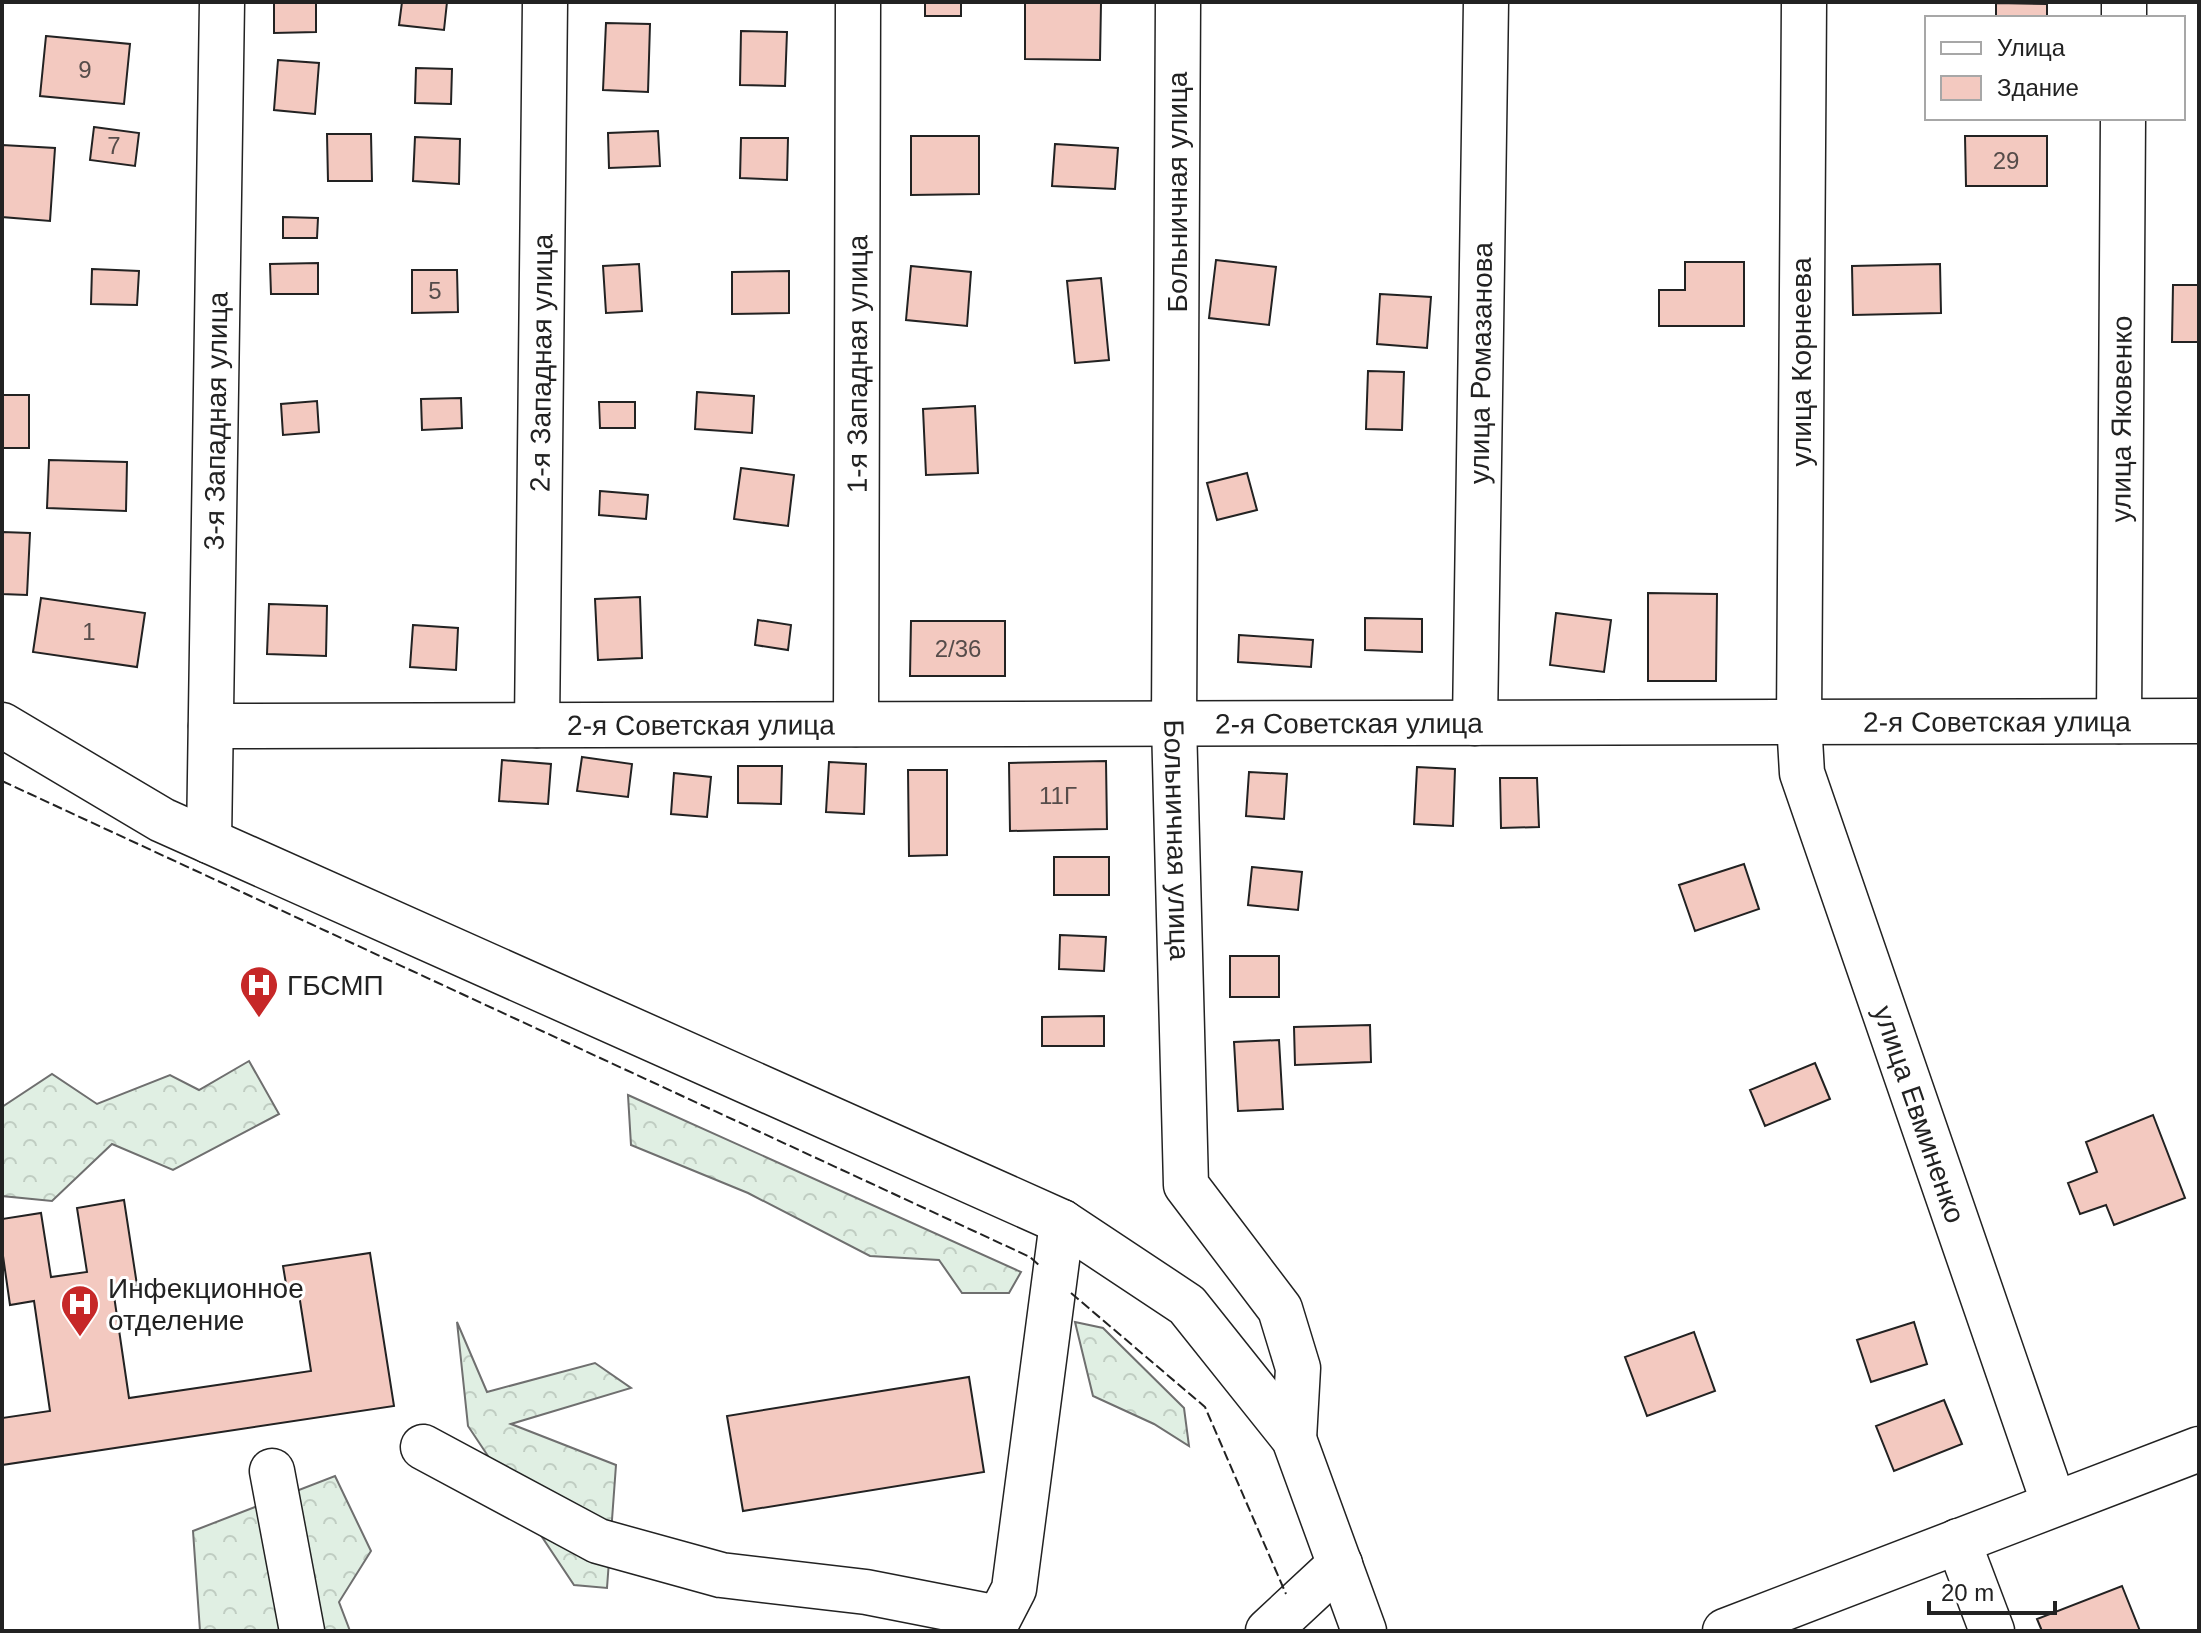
<svg xmlns="http://www.w3.org/2000/svg" width="2201" height="1633" font-family="Arial,sans-serif">
  <style>
    .forest { fill: url(#forest-crowns); stroke: #6f6f6f; stroke-width: 2 }
    .building { fill: #f3c9c0; stroke: #222; stroke-width: 2 }
    .lines { fill: none; stroke-linecap: round; stroke-linejoin: round }
    .minor-casing { stroke: #222; stroke-width: 47 }
    .major-casing { stroke: #222; stroke-width: 47 }
    .minor { stroke: #fff; stroke-width: 44 }
    .major { stroke: #fff; stroke-width: 44 }
    .fence { stroke: #222; stroke-width: 2; stroke-dasharray: 10 4; stroke-linecap: butt }
    .labels { text-anchor: middle; stroke-width: 6; stroke-linejoin: round; paint-order: stroke }
    .number-label { font-size: 24px; fill: #564c4a }
    .street-label { font-size: 28px; fill: #222; stroke: #fff }
    .poi-label { font-size: 28px; fill: #222; stroke: #fff; text-anchor: start }
  </style>
  <defs>
    <pattern id="forest-crowns" width="20" height="18" patternUnits="userSpaceOnUse" patternTransform="scale(2)"><rect width="20" height="18" fill="#e0efe3"/><path d="M2 6a3 3 0 1 1 6 0M12 15a3 3 0 1 1 6 0" fill="none" stroke="#c0cdc2"/></pattern>
  </defs>
  <rect width="100%" height="100%" fill="#fff"/>
  <path class="forest" d="M249,1061L279,1114L173,1170L112,1144L52,1201L2,1196V1107L52,1074L97,1104L170,1075L199,1090Z
    M628,1095L1021,1272L1009,1293H962L939,1260L870,1256L748,1193L631,1145Z
    M457,1322L487,1392L595,1363L631,1388L511,1424L616,1465L607,1588L574,1585L468,1426Z
    M1075,1322L1103,1328L1184,1408L1189,1446L1154,1424L1093,1396Z
    M335,1476L371,1551L339,1602L350,1631H200L193,1531Z"/>
  <path class="building" d="M274,2H316V32L274,33Z
    M402,2H447L444,30L399,25Z
    M925,2H961V16H925Z
    M1025,3H1101L1100,60L1025,59Z
    M1996,3L2047,4V18H1996Z
    M606,23L650,24L648,92L603,90Z
    M741,31L787,32L785,86L740,85Z
    M46,36L130,44L124,104L40,96Z
    M278,60L319,63L315,114L274,110Z
    M416,68L452,69L451,104L415,103Z
    M94,127L139,133L135,166L90,160Z
    M658,131L660,166L609,168L608,133Z
    M327,134H371L372,181H328Z
    M911,136H979V194L911,195Z
    M1965,136H2047V186H1966Z
    M415,137L460,139L459,184L413,181Z
    M741,138H788L787,180L740,178Z
    M1055,144L1118,148L1115,189L1052,186Z
    M2,145L55,148L50,221L2,217Z
    M283,217L318,218L317,238H283Z
    M1216,260L1276,267L1269,325L1209,318Z
    M1685,262H1744V326H1659V290H1685Z
    M318,263V294H271L270,264Z
    M639,264L642,311L606,313L603,266Z
    M1940,264L1941,313L1853,315L1852,266Z
    M911,266L971,272L967,326L906,320Z
    M92,269L139,271L137,305L91,304Z
    M412,270H457L458,312L412,313Z
    M789,271V313L732,314V272Z
    M1101,278L1109,360L1075,363L1067,281Z
    M2173,285H2199V342H2172Z
    M1380,294L1431,297L1427,348L1377,344Z
    M1368,371L1404,372L1402,430L1366,429Z
    M697,392L754,396L752,433L695,429Z
    M2,395H29V448H2Z
    M461,398L462,428L422,430L421,399Z
    M317,401L319,432L283,435L281,404Z
    M599,402H635V428H600Z
    M975,406L978,473L926,475L923,409Z
    M49,460L127,462L126,511L47,508Z
    M741,468L794,475L788,526L734,519Z
    M1247,473L1257,510L1217,520L1207,483Z
    M600,491L648,495L646,519L599,515Z
    M2,532L30,533L27,595L2,594Z
    M1648,593L1717,594L1716,681H1648Z
    M640,597L642,658L598,660L595,599Z
    M41,598L145,613L137,667L33,652Z
    M269,604L327,606L326,656L267,654Z
    M1556,613L1611,620L1604,672L1550,665Z
    M1365,618L1422,619V652L1365,650Z
    M758,620L791,625L788,650L755,645Z
    M911,621H1005V676H910Z
    M413,625L458,628L456,670L410,667Z
    M1239,635L1313,640L1311,667L1238,662Z
    M582,757L632,764L628,797L577,791Z
    M502,760L551,764L548,804L499,801Z
    M1106,761L1107,829L1010,831L1009,763Z
    M829,762L866,764L864,814L826,812Z
    M738,766H782L781,804L738,803Z
    M1417,767L1455,769L1453,826L1414,824Z
    M908,770H947V855L909,856Z
    M1249,772L1287,774L1284,819L1246,816Z
    M674,773L711,777L707,817L671,814Z
    M1500,778H1537L1539,827L1501,828Z
    M1054,857H1109V895H1054Z
    M1744,864L1759,909L1695,931L1679,885Z
    M1252,867L1302,872L1298,910L1248,905Z
    M1060,935L1106,937L1104,971L1059,969Z
    M1230,956H1279V997H1230Z
    M1104,1016V1046H1042V1017Z
    M1370,1025L1371,1062L1295,1065L1294,1027Z
    M1279,1040L1283,1109L1238,1111L1234,1042Z
    M1815,1063L1830,1099L1765,1126L1750,1090Z
    M2153,1115L2185,1198L2114,1225L2106,1205L2080,1214L2068,1183L2097,1172L2086,1142Z
    M124,1200L137,1285L113,1289L129,1398L311,1371L298,1288L287,1290L283,1266L370,1253L394,1406L2,1465V1418L50,1411L34,1301L10,1305L2,1249V1219L41,1213L51,1277L87,1272L77,1208Z
    M1914,1322L1927,1364L1871,1382L1857,1340Z
    M1694,1332L1715,1391L1647,1416L1625,1357Z
    M969,1377L984,1472L743,1511L727,1416Z
    M1944,1400L1962,1444L1894,1471L1876,1426Z
    M2122,1586L2140,1631H2042L2037,1619Z"/>
  <g class="lines">
    <g class="minor-casing">
      <g id="minor">
        <path id="s1" d="M1178,2L1174,723L1186,1185L1280,1309L1298,1368L1294,1439"/>
        <path id="s2" d="M1804,2L1799,722L1802,773L2054,1504"/>
        <path d="M2124,18V2"/>
        <path id="s3" d="M2119,721L2123,118"/>
        <path id="s4" d="M1475,723L1486,2"/>
        <path id="s5" d="M856,724L858,2"/>
        <path id="s6" d="M537,725L545,2"/>
        <path id="s7" d="M211,726L2199,721"/>
        <path id="s8" d="M209,841L222,2"/>
        <path d="M423,1447L598,1541L721,1575L866,1592L999,1618L1014,1589L1062,1222"/>
        <path d="M272,1471L302,1631"/>
        <path d="M1958,1541L1992,1631"/>
        <path d="M1268,1631L1340,1564"/>
        <path d="M1725,1631L2199,1449"/>
      </g>
    </g>
    <g class="major-casing">
      <path id="major" d="M2,725L162,820L1062,1222L1187,1305L1294,1439L1364,1631"/>
    </g>
    <use href="#minor" class="minor"/>
    <use href="#major" class="major"/>
    <path class="fence" d="M2,781L1030,1257L1041,1267
      M1071,1293L1205,1407L1286,1594"/>
  </g>
  <defs>
    <g id="hospital-pin" transform="scale(2)"><path d="M0 17L-7.5 6A9.5 9.5 0 1 1 7.5 6Z" fill="#c62828" stroke="#fff"/><path d="M-5-5h3v3.5h4V-5h3V5h-3V1.5h-4V5h-3Z" fill="#fff"/></g>
  </defs>
  <g fill-rule="evenodd">
    <use href="#hospital-pin" x="259" y="985"/>
    <use href="#hospital-pin" x="80" y="1304"/>
  </g>
  <g class="labels">
    <g class="number-label">
      <text x="85" y="78">9</text>
      <text x="114" y="154">7</text>
      <text x="2006" y="169">29</text>
      <text x="435" y="299">5</text>
      <text x="89" y="640">1</text>
      <text x="958" y="657">2/36</text>
      <text x="1058" y="804">11Г</text>
    </g>
    <g class="street-label">
      <text transform="translate(1177 192) rotate(-90)" y="10">Больничная улица</text>
      <text dy="10" stroke="none"><textPath href="#s4" startOffset="360">улица Ромазанова</textPath></text>
      <text transform="translate(1801 362) rotate(-90)" y="10">улица Корнеева</text>
      <text dy="10" stroke="none"><textPath href="#s5" startOffset="360">1-я Западная улица</textPath></text>
      <text dy="10" stroke="none"><textPath href="#s6" startOffset="362">2-я Западная улица</textPath></text>
      <text dy="10" stroke="none"><textPath href="#s3" startOffset="302">улица Яковенко</textPath></text>
      <text dy="10" stroke="none"><textPath href="#s8" startOffset="420">3-я Западная улица</textPath></text>
      <text dy="10" stroke="none"><textPath href="#s7" startOffset="1786">2-я Советская улица</textPath></text>
      <text dy="10" stroke="none"><textPath href="#s7" startOffset="1138">2-я Советская улица</textPath></text>
      <text dy="10" stroke="none"><textPath href="#s7" startOffset="490">2-я Советская улица</textPath></text>
      <text dy="10" stroke="none"><textPath href="#s1" startOffset="838">Больничная улица</textPath></text>
      <text dy="10" stroke="none"><textPath href="#s2" startOffset="1132">улица Евминенко</textPath></text>
    </g>
    <g class="poi-label">
      <text x="287" y="995">ГБСМП</text>
      <text x="108" y="1298">Инфекционное<tspan x="108" dy="32">отделение</tspan></text>
    </g>
  </g>
  <rect width="2201" height="1633" fill="none" stroke="#222222" stroke-width="8"/>
  <rect x="1925" y="16" width="260" height="104" fill="#ffffff" stroke="#a7a7a7" stroke-width="2"/>
  <rect x="1941" y="42" width="40" height="12" fill="#ffffff" stroke="#a7a7a7" stroke-width="2"/>
  <text x="1997" y="56" font-size="24" fill="#222222">Улица</text>
  <rect x="1941" y="76" width="40" height="24" fill="#f3c9c0" stroke="#a7a7a7" stroke-width="2"/>
  <text x="1997" y="96" font-size="24" fill="#222222">Здание</text>
  <path d="M1929 1601v12h126v-12" fill="none" stroke="#222222" stroke-width="4"/>
  <text x="1941" y="1601" font-size="24" fill="#222222" stroke="#ffffff" stroke-width="6" paint-order="stroke">20 m</text>
</svg>
